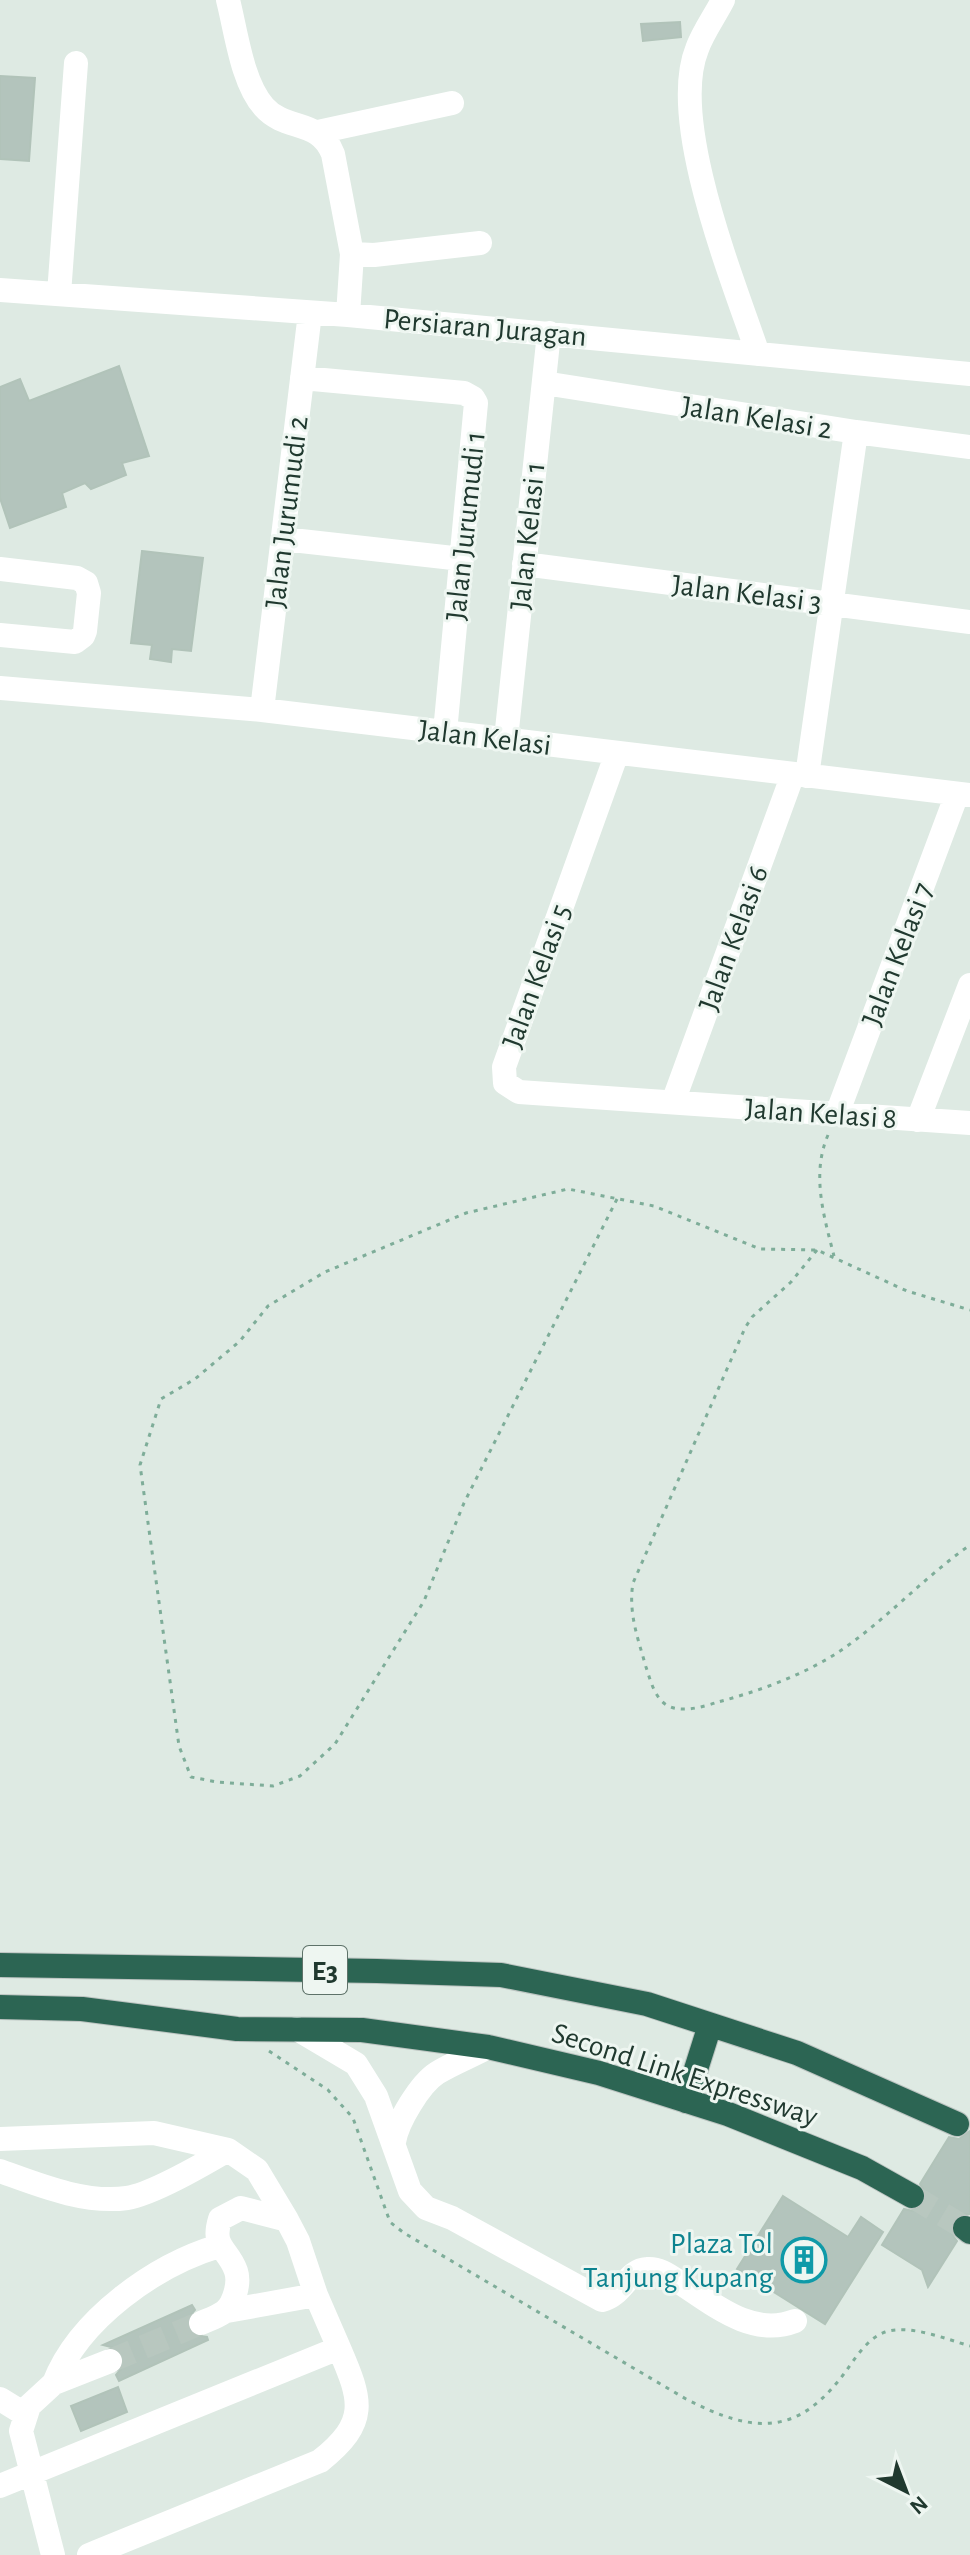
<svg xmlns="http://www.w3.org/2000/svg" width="970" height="2555" font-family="'Alegreya Sans',sans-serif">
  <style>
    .building { fill: #b3c4bc; stroke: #b1c3b9; stroke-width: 2 }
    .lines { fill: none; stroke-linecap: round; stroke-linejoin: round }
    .minor-tunnel { stroke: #b8c7bf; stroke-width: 24; stroke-dasharray: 24 12; stroke-linecap: butt }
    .highway-tunnel { stroke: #b8c7bf; stroke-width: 24; stroke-dasharray: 24 12; stroke-linecap: butt }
    .highway-casing { stroke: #bcc4c1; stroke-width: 26 }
    .path { stroke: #7ead99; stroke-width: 3; stroke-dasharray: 4 6; stroke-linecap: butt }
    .minor { stroke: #fff; stroke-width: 24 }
    .highway { stroke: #2c6553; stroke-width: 24 }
    .labels { text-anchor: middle; stroke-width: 6; stroke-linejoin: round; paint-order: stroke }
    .shield { fill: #eef6f1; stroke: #5e7269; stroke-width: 2 }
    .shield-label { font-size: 28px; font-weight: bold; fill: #20392f }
    .street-label { font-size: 30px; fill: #20392f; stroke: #eef6f1 }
    .culture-label { font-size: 30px; fill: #0d838f; stroke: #eef6f1; text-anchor: end }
  </style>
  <rect width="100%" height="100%" fill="#deeae3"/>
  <path class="building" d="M680,22L681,37L643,41L641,24Z
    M0,76L35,78L29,161L0,159Z
    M119,366L149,456L122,463L126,475L91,489L85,483L62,493L66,507L10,528L0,498V387L20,379L29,401Z
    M142,551L203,558L191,651L172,649L171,662L150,659L152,645L131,643Z
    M970,2131V2214H960L953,2219L951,2233L957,2241L928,2287L922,2270L882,2245L904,2209L913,2211L925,2204L927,2195L920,2184L949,2137L959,2139Z
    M783,2196L848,2237L861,2217L883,2232L825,2324L737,2269Z
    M192,2305L195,2310L186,2320L188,2329L193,2335L207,2337L208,2340L119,2381L116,2375L125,2364L124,2355L119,2349L103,2345Z
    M118,2387L127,2412L81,2431L71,2406Z"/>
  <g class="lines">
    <path class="minor-tunnel" d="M110,2361L201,2323"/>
    <path class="highway-tunnel" d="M912,2196L965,2228"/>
    <g class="highway-casing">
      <path id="highway" d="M0,1965L377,1971L501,1975L647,2004L797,2053L957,2124
        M0,2007L82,2009L237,2029L362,2030L488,2047L599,2073L728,2114L862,2168L912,2196
        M686,2101L710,2025
        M965,2228L970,2232"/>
    </g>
    <path class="path" d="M828,1135C811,1174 824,1217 834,1256
      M617,1199L464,1503L424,1601L335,1744L300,1776L273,1786L217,1782L191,1777L179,1746L140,1465L161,1399L195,1379L240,1341L268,1306L325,1272L466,1213L568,1189L654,1206L760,1249L817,1250L907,1291L970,1310
      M817,1250L791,1282L752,1317L745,1328L633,1583C628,1612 638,1639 646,1667C650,1679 654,1696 665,1704C679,1714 703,1707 718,1702C759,1691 801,1676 837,1653C884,1622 923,1578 970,1545
      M269,2051L328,2090L353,2118L390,2222L404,2233L686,2399C754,2434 798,2437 846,2371C856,2357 868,2338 885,2332C910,2324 946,2339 970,2346"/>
    <path class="minor" d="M228,0C236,31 242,83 264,107C286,132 319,118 333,154L352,254L348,315
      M723,0C715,16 703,32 697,49C668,121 733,280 758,354
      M318,132L452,103
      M352,254L374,255L480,243
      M0,290L348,315L970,374
      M59,294L76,63
      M302,378L464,393L473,398L476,403L445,732
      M544,383L856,432L970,447
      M283,539L462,559
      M524,564L970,622
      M0,569L77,578L86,583L89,593L85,631L83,636L75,642L0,635
      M0,688L262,710L970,795
      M262,710L310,313
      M506,739L549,333
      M617,753L504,1067L505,1083L519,1092L970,1123
      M807,776L856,432
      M673,1102L793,774
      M837,1114L957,794
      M918,1120L970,985
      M297,2029L356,2064L376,2096L410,2191L426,2208L452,2218L602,2300C623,2295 627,2270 647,2269C658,2268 667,2274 676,2280C712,2303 751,2338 795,2321
      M0,2139L154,2133L228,2150L257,2170L287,2220
      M394,2142C397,2122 420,2084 437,2073C453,2063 472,2056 488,2047
      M0,2171C39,2185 85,2204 127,2198C153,2194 204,2164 228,2150
      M227,2311L316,2295
      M201,2323C208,2320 217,2317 224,2312C234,2305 240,2283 236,2271C228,2248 211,2248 220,2219L241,2208L287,2220L298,2241L316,2295L339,2348
      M54,2383C79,2319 155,2265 219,2246
      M0,2399L26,2415
      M0,2486L339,2348C362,2401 369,2422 320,2461L89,2555
      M53,2555L21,2431L29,2406L54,2383L110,2361"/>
    <use href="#highway" class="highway"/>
  </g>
  <defs>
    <g id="building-ring" transform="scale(2.3)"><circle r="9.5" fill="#eef6f1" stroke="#0f9aa8" stroke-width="1.5"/><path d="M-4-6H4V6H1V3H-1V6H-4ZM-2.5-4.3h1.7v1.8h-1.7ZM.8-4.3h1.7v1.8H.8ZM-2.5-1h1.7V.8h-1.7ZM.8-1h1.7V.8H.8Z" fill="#0f9aa8"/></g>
  </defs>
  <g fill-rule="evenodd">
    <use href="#building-ring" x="804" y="2260"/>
  </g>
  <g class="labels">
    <rect class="shield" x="303" y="1946" width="44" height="48" rx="6"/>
    <g class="shield-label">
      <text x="325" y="1980">E3</text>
    </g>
    <g class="street-label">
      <text transform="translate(485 327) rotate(5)" y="10">Persiaran Juragan</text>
      <text transform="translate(757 417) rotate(9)" y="10">Jalan Kelasi 2</text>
      <text transform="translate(286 512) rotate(-83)" y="10">Jalan Jurumudi 2</text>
      <text transform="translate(465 526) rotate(-84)" y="10">Jalan Jurumudi 1</text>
      <text transform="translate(527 536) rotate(-84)" y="10">Jalan Kelasi 1</text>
      <text transform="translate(747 593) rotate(7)" y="10">Jalan Kelasi 3</text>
      <text transform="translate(485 737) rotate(7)" y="10">Jalan Kelasi</text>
      <text transform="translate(733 938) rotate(-70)" y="10">Jalan Kelasi 6</text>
      <text transform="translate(897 954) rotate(-69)" y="10">Jalan Kelasi 7</text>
      <text transform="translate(536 976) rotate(-70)" y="10">Jalan Kelasi 5</text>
      <text transform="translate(821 1113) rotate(4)" y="10">Jalan Kelasi 8</text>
      <text transform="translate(685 2074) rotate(18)" y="10">Second Link Expressway</text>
    </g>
    <g class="culture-label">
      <text x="773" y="2253">Plaza Tol<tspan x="773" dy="34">Tanjung Kupang</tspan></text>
    </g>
  </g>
  <g transform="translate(906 2491) rotate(138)" stroke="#eef6f1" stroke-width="6" paint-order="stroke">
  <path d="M0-6L14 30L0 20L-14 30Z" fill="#20392f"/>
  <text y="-12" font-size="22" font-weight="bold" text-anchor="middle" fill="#20392f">N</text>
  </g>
</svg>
